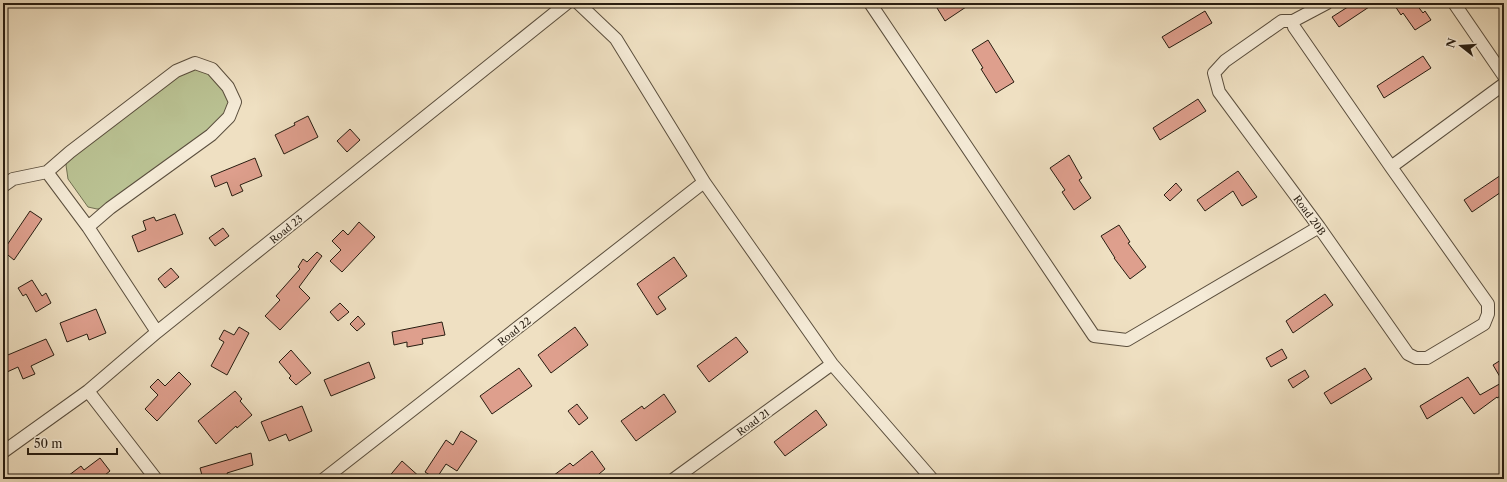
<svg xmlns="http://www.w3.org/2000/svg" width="1507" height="482" font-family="'Libre Caslon Text',serif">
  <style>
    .green { fill: #bac293; stroke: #717052 }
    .building { fill: #de9f8d; stroke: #281d11 }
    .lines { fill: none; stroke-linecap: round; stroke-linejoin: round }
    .street-casing { stroke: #5a4e3d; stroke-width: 14 }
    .street { stroke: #f5ebd7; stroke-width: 12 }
    .labels { text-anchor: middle; stroke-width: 3.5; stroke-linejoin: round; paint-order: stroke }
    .street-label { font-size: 10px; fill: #281d11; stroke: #f5ebd7 }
  </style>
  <rect width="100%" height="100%" fill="#efe0c2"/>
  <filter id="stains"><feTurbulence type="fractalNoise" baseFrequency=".005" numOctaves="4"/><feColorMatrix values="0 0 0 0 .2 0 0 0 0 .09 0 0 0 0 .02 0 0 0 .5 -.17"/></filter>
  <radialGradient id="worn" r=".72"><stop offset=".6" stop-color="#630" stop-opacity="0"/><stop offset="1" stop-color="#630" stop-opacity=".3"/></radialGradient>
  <path class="green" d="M195,63L228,87L229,117L110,208L97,209L88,207L68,179L66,165L70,152Z"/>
  <path class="building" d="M934,3H972L945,21Z
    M1354,3H1375L1339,27L1332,17Z
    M1393,3H1418L1416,4L1423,13L1425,11L1431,20L1415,30L1403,13L1401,15Z
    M1205,11L1212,23L1169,48L1162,37Z
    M988,40L1014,82L996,93L981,69L983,68L972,50Z
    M1423,56L1431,68L1384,98L1377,86Z
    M1198,99L1206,111L1160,140L1153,128Z
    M308,116L318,137L284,154L275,135L295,125L294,123Z
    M350,129L360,140L347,152L337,141Z
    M1069,155L1082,178L1079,180L1091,198L1074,210L1062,192L1065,190L1050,168Z
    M255,158L262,176L240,185L243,191L232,196L227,182L215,187L211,176Z
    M1238,171L1257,197L1242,206L1233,191L1205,211L1197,200Z
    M1504,173V190L1472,212L1464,200Z
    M1176,183L1182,190L1170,201L1164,195Z
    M30,211L42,219L14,260L3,251Z
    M175,214L183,234L138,252L132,236L146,230L143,221L154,217L156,221Z
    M359,222L375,237L342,272L330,261L341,250L332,241L343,230L348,235Z
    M1119,225L1130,242L1128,243L1146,267L1130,279L1114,258H1115L1101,236Z
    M223,228L229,236L215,246L209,238Z
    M317,252L322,256L299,287L310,298L280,330L265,316L280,300L276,296L300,269L298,267L303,259L307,262Z
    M674,257L687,276L658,297L666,309L657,315L637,284Z
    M171,268L179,277L165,288L158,279Z
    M32,280L42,296L46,293L51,303L36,312L26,294L23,296L18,288Z
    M1325,294L1333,305L1293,333L1286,321Z
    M340,303L349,312L338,321L330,312Z
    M96,309L106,333L89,340L87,334L67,342L60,323Z
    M358,316L365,324L357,331L350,324Z
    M442,322L445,335L422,339L423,344L407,347V342L394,345L392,332Z
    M239,327L249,333L227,375L211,366L224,342L219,339L224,330L234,335Z
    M575,327L588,345L551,373L538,355Z
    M736,337L748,352L709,382L697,366Z
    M46,339L54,355L31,366L35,374L23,379L18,367L7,372L3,363V357Z
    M1282,349L1287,358L1271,367L1266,358Z
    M291,350L311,373L296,385L289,378L291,376L279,362Z
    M1504,358V394L1497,398V397L1474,414L1462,397L1427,419L1420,406L1468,377L1480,395L1503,382L1493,365Z
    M369,362L375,378L331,396L324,380Z
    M519,368L532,386L492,414L480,396Z
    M1365,368L1372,379L1331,404L1324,393Z
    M1305,370L1309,377L1293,388L1288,380Z
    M179,372L191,384L157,421L145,409L158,395L150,387L158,379L165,386Z
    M235,391L242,399L240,401L252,415L237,428L236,426L216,444L198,421Z
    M664,394L676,412L636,441L621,421L642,406L644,409Z
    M577,404L588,418L579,425L568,411Z
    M302,406L312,431L289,441L286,434L269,441L261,422Z
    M816,410L827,425L785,456L774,442Z
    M461,431L477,441L457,471L446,464L436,479L425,472L446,440L453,445Z
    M592,451L605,469L593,479H549L570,463L573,466Z
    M251,453L253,465L227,473L228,476L216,479H215L214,476L203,479L200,468Z
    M100,458L110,471L100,479H64L81,466L84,470Z
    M402,461L422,479H387Z"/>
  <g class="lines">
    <g class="street-casing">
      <path id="street" d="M578,3L616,39L704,182L832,364L932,479
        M870,3L1094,336L1127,340L1319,227
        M1454,3L1504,76
        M1282,21H1293L1294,27L1391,167L1488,304V314L1484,324L1427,358H1416L1408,354L1319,227L1219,92L1214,73L1225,61Z
        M1293,21L1327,3
        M1391,167L1504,84
        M47,172L70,152L176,71L195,63L212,69L228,87L235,102L229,117L211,135L110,208L88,227
        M47,172L88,227L157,332
        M3,186L13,179L47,172
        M88,391L156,479
        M3,452L88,391L157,332L567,3
        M324,479L704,182
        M674,479L832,364"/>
    </g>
    <use href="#street" class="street"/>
  </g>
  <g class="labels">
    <g class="street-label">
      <text transform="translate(1310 215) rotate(54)" y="4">Road 20B</text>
      <text transform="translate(286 229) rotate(-39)" y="4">Road 23</text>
      <text transform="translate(514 331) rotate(-38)" y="4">Road 22</text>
      <text transform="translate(753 422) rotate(-36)" y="4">Road 21</text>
    </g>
  </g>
  <rect width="1507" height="482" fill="none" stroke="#efe0c2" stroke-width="16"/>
  <rect x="4" y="4" width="1499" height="474" fill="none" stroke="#281d11" stroke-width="2"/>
  <rect x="8" y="8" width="1491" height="466" fill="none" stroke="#281d11"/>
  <g transform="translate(1461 46) rotate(287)" stroke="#f5ebd7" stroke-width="3" paint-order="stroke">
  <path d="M0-3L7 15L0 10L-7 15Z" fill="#281d11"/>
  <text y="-6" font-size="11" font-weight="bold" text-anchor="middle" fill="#281d11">N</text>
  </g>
  <path d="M28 448v6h89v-6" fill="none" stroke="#281d11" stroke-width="2"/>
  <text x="34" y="448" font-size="12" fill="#281d11" stroke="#f5ebd7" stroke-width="3" paint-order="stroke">50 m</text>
  <rect width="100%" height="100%" filter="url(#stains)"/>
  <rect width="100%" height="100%" fill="url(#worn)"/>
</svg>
